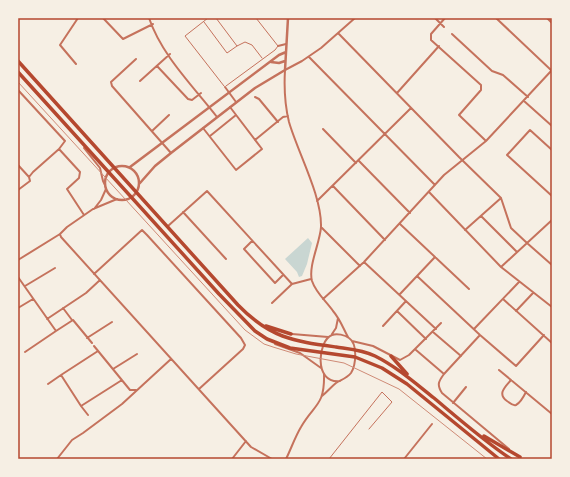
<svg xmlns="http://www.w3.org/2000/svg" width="570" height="477" font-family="'Public Sans',sans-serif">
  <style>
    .water { fill: #c9d6d2 }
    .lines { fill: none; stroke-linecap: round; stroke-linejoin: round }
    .service { stroke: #c5725c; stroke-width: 1 }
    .minor { stroke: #c5725c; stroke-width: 2 }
    .tertiary { stroke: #c5725c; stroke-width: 2.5 }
    .primary { stroke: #b5482f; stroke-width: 3.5 }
    .tram { stroke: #cf8b77; stroke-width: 1 }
    .neatline { fill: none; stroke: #b5482f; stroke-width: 1.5 }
  </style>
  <rect width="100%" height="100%" fill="#f6efe4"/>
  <path class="water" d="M308,238L312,243L307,264L302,276L299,277L297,272L285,259Z"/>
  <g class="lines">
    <path class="service" d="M208,18L185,36L224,86
      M216,18L237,46L245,42L252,45L262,58
      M204,22L227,53L237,46
      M226,86L275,50L278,46L256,18
      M329,459L382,392L392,402L369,429"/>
    <path class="minor" d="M103,18L123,39L153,24
      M149,18C162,56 193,86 217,117
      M435,18L444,27
      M445,18L431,34V40L481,85V90L459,115L486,141
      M496,18L552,71
      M547,18L552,23
      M338,33L459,157L501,198L511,228L527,243L552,265
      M452,34L492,71L503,75L528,97
      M278,46L286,44
      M309,57L435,185
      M136,59L111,82L112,86L171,153
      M76,64L60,45L78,18
      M157,66L188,99L192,100L201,93
      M140,81L170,54
      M225,87L236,102
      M18,90L65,141L59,149L33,172L29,177L30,181L18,190
      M397,93L439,46
      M255,97L259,99L278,122
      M524,101L552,126
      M203,128L236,170L262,149L230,107
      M323,129L356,163
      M152,131L169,115
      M210,136L236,115
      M255,140L283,117L288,116
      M84,148L100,168L103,181L105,185
      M59,149L80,172L79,178L67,189L84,215
      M552,150L530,130L507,155L552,196
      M359,161L410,213
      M18,165L29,177
      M333,186L385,240
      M429,192L501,267L552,307
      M317,201L411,108
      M94,209L101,200L106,189
      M183,212L226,259
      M481,216L517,252
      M400,224L469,289
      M168,226L207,191L292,284
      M321,227L360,266
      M465,230L501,198
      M60,234L61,237L251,447L272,459
      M252,241L244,249L275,283L283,275
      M18,260L60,234L67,227L93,209L117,199
      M364,262L436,329
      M501,267L552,220
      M94,274L142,230L147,235L241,338L245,345L243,349L199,389
      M417,276L480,335L516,366L544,335
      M18,277L56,331L73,320L92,343
      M25,286L55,268
      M400,294L435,257
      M323,299L364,262L444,175L486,141L552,70
      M503,299L552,343
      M272,303L292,284L311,279
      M18,308L33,299
      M63,308L72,320
      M397,311L426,339
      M516,311L533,293
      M47,319L86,293L100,280
      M383,326L406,301
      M474,329L519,282
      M433,332L461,356
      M292,334L328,337
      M332,334L336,328L338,318
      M480,335L444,374C438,382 437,385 442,393L509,449
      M348,337C343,328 340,319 333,311C326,301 316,293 312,281C308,266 320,243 321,227C322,196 298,153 289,122C285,106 284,87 285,70L302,61L321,48L355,18
      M87,338L112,322
      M352,341L373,346L400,360L409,355L441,323
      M275,344L300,353L321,368
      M94,346L130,390H136
      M416,350L444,374
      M98,351L61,375L81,406L122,380
      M25,352L56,331
      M113,369L137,354
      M499,370L552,414
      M511,380C505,387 497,394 507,401C510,403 512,406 516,405C520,403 524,396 526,392
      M48,384L61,375
      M322,396C327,392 331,387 336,383C341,380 347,378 351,373C356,365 358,344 349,338C345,335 337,333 332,335C318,340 313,384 340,381
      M453,403L466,387
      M81,406L88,415
      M57,459L72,440L83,433L122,404L171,359
      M232,459L246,441
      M286,459C291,449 295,437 301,427C314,404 325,406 324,374
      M404,459L432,424"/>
    <path class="tertiary" d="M271,62L279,63L285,61
      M105 183a17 17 0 1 1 34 0a17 17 0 1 1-34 0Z
      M130,167L279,55L286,52
      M140,183L155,166L171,153L255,88L285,70L288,18"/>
    <path class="primary" d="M18,61L238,305C270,338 293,341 336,347C349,349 363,350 375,356C397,367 415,383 434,398C459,419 484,441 511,459
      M18,72L219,294L255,331L267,339L290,348L355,357L382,368L407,384L499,459
      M266,326L291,334
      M391,356L407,374
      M484,436L520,457"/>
    <path class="tram" d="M18,82L245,330L264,344L273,347L296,354L344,363L399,389L487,459"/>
  </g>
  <rect width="570" height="477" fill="none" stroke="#f6efe4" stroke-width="38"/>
  <rect x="19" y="19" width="532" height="439" class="neatline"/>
</svg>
